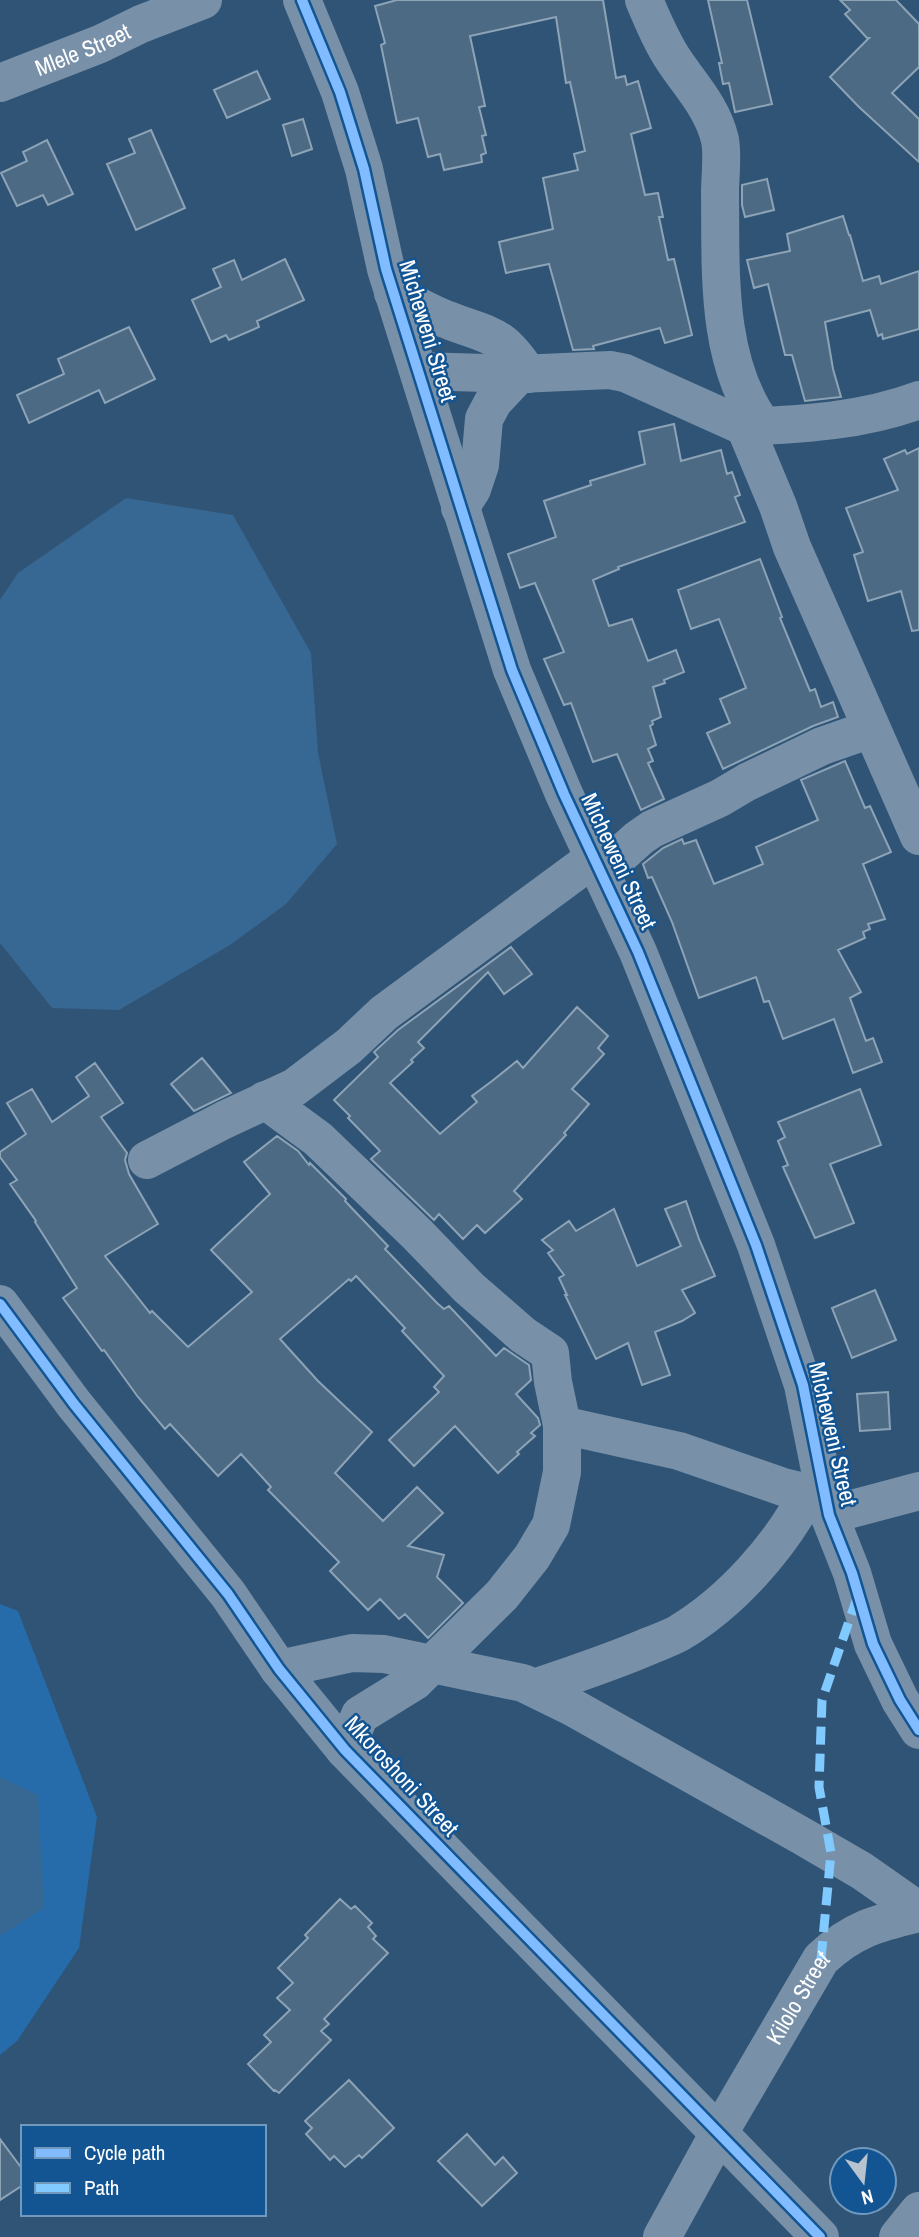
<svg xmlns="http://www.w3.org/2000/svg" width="919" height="2237" font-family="'Archivo Narrow',sans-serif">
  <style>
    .green { fill: #266baa }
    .water { fill: #376793 }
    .building { fill: #4d6a85; stroke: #8da3b6; stroke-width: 2 }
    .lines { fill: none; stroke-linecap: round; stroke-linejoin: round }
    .minor { stroke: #7891a9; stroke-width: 38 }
    .quiet { stroke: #80caff; stroke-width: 9; stroke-dasharray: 18 9; stroke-linecap: butt }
    .cycleway-casing { stroke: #135593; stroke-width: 15 }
    .cycleway { stroke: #80bcff; stroke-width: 10 }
    .labels { text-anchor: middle; stroke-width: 5; stroke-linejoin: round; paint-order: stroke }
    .street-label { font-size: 23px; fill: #fff; stroke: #135593 }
  </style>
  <rect width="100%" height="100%" fill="#305476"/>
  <path class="green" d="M0,1604L18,1611L97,1817L79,1948L17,2041L0,2055Z"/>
  <path class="water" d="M126,498L233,515L311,653L318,753L337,844L286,904L230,945L119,1010L52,1008L0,943V600L18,573Z
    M0,1777L38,1795L44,1908L0,1936Z"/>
  <path class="building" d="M397,0H603L616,78L625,76L627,85L638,81L651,128L631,134L645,195L658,193L663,217H659L668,260L674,259L692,335L665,343L660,328L593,346L594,349L573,350L549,264L506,273L499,242L553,229L543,178L578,170L574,154L585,151L570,82L566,83L556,17L470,36L485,106L479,107L486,135L482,136L486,153L481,155L482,162L444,170L440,154L428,157L418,118L397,123L381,45L385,43L375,6Z
    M708,0H747L772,104L735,112L729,83L723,84L719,63H722Z
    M840,0H896L919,24V67L892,93L919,119V162L859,107L830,77L869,38H867L845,14L850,10Z
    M257,71L270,99L227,118L214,90Z
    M303,119L312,149L292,156L283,125Z
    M151,130L185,208L136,230L107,164L135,153L129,139Z
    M47,140L73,194L48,205L43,195L17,206L1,173L27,161L23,152Z
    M767,179L774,210L745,217L742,205V185Z
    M843,216L849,235H850L863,281L879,276L881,284L919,271V329L883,339L882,334L878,336L870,310L825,322L833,369L841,397L805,401L792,355H785L768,284L754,288L747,260L790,251L787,234Z
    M285,259L304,300L257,321L259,327L229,340L226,335L211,342L192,300L221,287L213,269L234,260L242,280Z
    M129,327L155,379L105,403L99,390L29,423L17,395L64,374L58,359Z
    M674,424L681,461L721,450L727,474L732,472L740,495L735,497L745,522L618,567L619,569L593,580L609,626L632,619L648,661L676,650L684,672L664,680L665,683L653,687L661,717L652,721L653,724L650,726L656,745L648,749L653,761L648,763L664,799L641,810L617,754L593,762L571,703L564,705L544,659L564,652L535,583L520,588L508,554L556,537L544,501L591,485L590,481L645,464L639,432Z
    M919,448V630L912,631L901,591L868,601L854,555L863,552L846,508L898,490L884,459L905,450L907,454Z
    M760,559L782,617L780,618L810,691L815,689L821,707L833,702L838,717L813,726L723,769L707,733L730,723L720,699L746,688L719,619L691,629L678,590Z
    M845,761L865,808L870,806L891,852L863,864L885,919L868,924L870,929L863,932L865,938L838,950L861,992L850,998L866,1041L873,1038L882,1062L853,1073L834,1019L783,1039L769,1001L764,1002L756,977L699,998L672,922L652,877L648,878L643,864L663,848L682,839L684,844L696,840L714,884L763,864L756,847L818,820L801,780Z
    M511,947L532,974L504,994L488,972L418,1042L424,1048L411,1060L413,1062L390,1083L440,1134L477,1102L472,1096L492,1081L517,1061L523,1068L577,1007L608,1036L598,1048L604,1054L572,1089L589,1104L564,1133L566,1135L514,1191L522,1199L485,1233L477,1225L463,1239L439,1214L434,1220L371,1159L380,1151L348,1118L350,1116L334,1100L378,1057L374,1052L398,1030Z
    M202,1058L231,1093L194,1111L171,1084Z
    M95,1063L123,1103L101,1117L127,1153L125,1160L129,1174L158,1224L105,1256L150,1313L152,1311L188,1347L252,1292L211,1250L270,1194L244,1162L277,1136L298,1151L309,1165L310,1163L346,1199L345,1201L388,1246L385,1249L437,1303L444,1309L449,1306L496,1356L504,1348L529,1365L531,1380L516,1394L538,1418L540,1425L531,1433L535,1436L517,1452L519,1454L498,1473L455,1426L414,1466L389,1440L439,1392L434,1387L444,1376L402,1331L405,1328L356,1276L351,1281L349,1279L280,1339L318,1381L372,1432L335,1473L383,1521L417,1487L443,1513L408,1546L444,1555L437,1577L463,1603L428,1638L405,1614L399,1619L380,1599L368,1610L330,1571L339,1562L268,1490L271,1487L241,1454L218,1476L170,1424L165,1429L138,1397L104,1350L102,1351L63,1298L77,1288L35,1222L36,1221L10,1184L17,1180L0,1157V1152L26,1134L7,1103L32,1089L52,1122L89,1096L76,1077Z
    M860,1089L881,1145L830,1164L854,1223L815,1238L783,1167L788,1165L778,1141L785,1137L778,1122Z
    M686,1201L699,1239L715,1276L682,1290L695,1313L682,1321L655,1332L670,1375L642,1385L628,1343L596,1359L565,1295H567L559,1278L564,1275L548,1253L553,1250L542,1240L569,1221L576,1231L614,1209L637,1266L681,1246L665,1209Z
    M875,1290L896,1340L852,1358L832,1308Z
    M888,1392L890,1429L860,1431L857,1394Z
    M340,1899L351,1909L355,1906L372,1923L368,1927L376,1936L373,1939L388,1953L324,2019L329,2024L321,2031L331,2040L279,2093L275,2090L274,2091L248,2064L271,2042L264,2035L290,2010L277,1998L293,1983L278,1968L308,1938L305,1935Z
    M349,2080L394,2128L362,2158L359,2155L345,2167L334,2156L330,2160L306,2134L312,2128L305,2121Z
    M467,2134L495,2165L503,2157L517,2173L482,2206L438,2161Z
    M0,2139L23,2170V2185L0,2200Z"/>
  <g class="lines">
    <g class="minor">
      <path d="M302,0L340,92L364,169L386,269L512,670L564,794L638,952L756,1245L803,1385L829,1515L852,1573L873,1644L900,1700L919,1730"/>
      <path d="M644,0C653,21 662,43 675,62C692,87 713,109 720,140C723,154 720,178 720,193C721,270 715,361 763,426"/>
      <path id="s1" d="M0,83L100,44L141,24L203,0"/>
      <path d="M393,293C411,302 429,313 448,320C491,337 501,332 528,374"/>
      <path d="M419,371L519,374L610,370L625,373L745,427L778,506L792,547L919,836"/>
      <path d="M745,427C804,424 863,421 919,400"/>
      <path d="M460,508L472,489L480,465L484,419L493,402L519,374"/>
      <path d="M601,872L639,838L652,829L720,798L747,782L822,746L871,729"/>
      <path d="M265,1100L318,1139L417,1234L469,1288L523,1335L550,1353L553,1382L562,1425V1472L551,1525L532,1557L502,1595L415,1681L360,1715L345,1750"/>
      <path d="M147,1160L224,1120L295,1087L349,1046L384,1013L594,858"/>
      <path d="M0,1304L74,1404L228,1594L279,1669L345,1750L820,2237"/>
      <path d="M562,1425L679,1451L783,1487L825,1497"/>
      <path d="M829,1515L919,1491"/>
      <path d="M279,1669L352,1653L384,1654L523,1683L572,1707L802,1836L862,1871L919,1911"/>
      <path d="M534,1688C573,1675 612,1662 649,1646C659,1642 670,1638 679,1633C731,1602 780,1547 808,1493"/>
      <path id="s2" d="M662,2237L719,2133L821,1959C853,1929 878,1923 919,1913"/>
      <path d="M898,2237L919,2211"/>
    </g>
    <path class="quiet" d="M821,1959L831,1853L819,1787L822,1700L857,1598"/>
    <g class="cycleway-casing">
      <path id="cycleway" d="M302,0L340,92L364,169L386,269L512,670L564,794L638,952L756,1245L803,1385L829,1515L852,1573L873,1644L900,1700L919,1730
        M0,1304L74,1404L228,1594L279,1669L345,1750L820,2237"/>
    </g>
    <use href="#cycleway" class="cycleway"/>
  </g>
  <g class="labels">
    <g class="street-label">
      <text dy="8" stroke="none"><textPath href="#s1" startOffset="89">Mlele Street</textPath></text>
      <text transform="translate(428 331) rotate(73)" y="8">Micheweni Street</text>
      <text transform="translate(619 861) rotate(65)" y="8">Micheweni Street</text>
      <text transform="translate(833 1434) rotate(77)" y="8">Micheweni Street</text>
      <text transform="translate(402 1776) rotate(47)" y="8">Mkoroshoni Street</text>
      <text dy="8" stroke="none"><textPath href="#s2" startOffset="275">Kilolo Street</textPath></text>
    </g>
  </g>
  <rect x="21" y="2125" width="245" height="91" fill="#135593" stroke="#7199be" stroke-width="2"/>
  <rect x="35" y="2148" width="35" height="10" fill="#80bcff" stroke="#7199be" stroke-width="2"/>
  <text x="84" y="2160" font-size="21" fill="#ffffff">Cycle path</text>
  <rect x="35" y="2183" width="35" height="10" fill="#80caff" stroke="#7199be" stroke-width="2"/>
  <text x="84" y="2195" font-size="21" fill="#ffffff">Path</text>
  <g transform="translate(863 2181) rotate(165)"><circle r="33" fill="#135593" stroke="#7199be" stroke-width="2"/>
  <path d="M0-5L12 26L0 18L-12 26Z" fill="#b7c3cf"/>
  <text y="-10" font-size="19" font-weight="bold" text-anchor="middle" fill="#ffffff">N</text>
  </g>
</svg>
